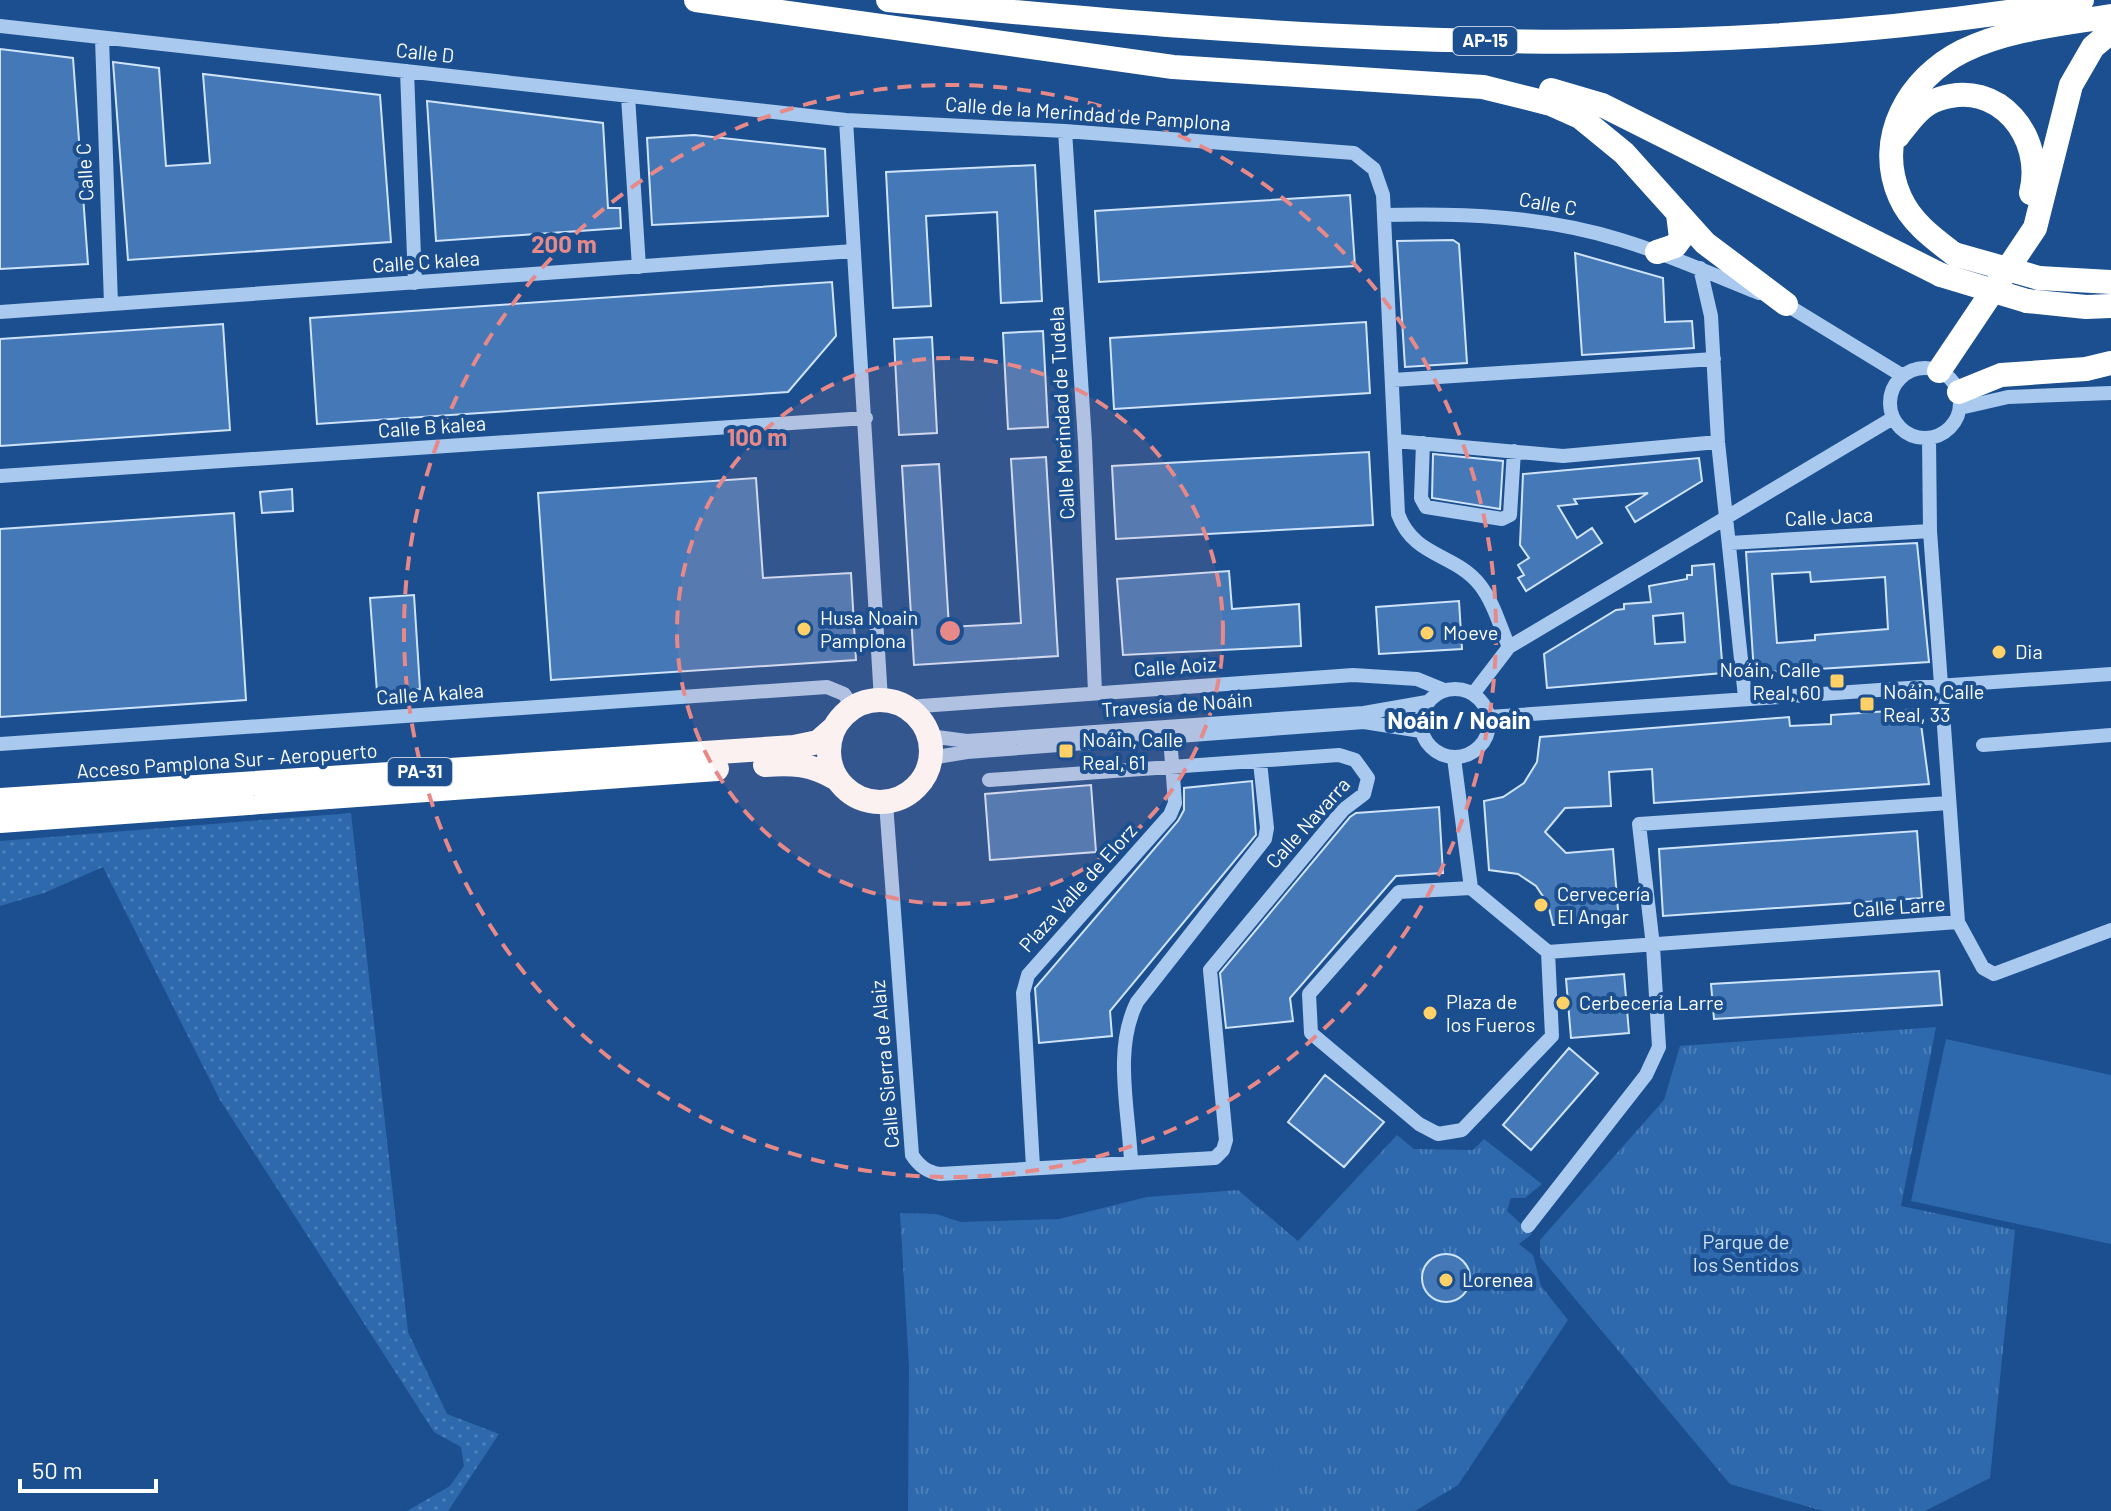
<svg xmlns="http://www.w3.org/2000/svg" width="2111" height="1511" font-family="Barlow,sans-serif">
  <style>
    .grass { fill: url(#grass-dots) }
    .park { fill: url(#park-tufts) }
    .garden { fill: #2e69ad }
    .building { fill: #4478b7; stroke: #cfe3fa; stroke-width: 2; fill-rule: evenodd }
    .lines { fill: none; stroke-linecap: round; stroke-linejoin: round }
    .minor { stroke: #a9c9ee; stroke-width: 14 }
    .highway { stroke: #fff; stroke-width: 24 }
    .highway-bridge { stroke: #fff; stroke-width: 24 }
    .ring { fill: none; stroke: #e88989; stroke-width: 4; stroke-dasharray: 14 10 }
    .poi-dot { fill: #ffd166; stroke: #1b4f8f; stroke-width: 3 }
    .labels { text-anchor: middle; stroke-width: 8; stroke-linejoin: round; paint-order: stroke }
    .shield { fill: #1b4f8f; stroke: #bbcadd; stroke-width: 2 }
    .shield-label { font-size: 18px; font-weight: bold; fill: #fff }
    .street-label { font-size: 20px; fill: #fff; stroke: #1b4f8f }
    .poi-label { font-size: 20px; fill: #fff; stroke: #1b4f8f; text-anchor: start }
    .park-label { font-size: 20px; fill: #cfe3fa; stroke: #1b4f8f }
    .quarter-label { font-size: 24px; font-weight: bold; fill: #fff; stroke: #1b4f8f }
    .centre { fill: #e88989; stroke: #1b4f8f; stroke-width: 4 }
    .ring-label { font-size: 24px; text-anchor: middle; font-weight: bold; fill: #e88989; stroke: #1b4f8f; stroke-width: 8; stroke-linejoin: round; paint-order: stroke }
  </style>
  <defs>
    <pattern id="grass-dots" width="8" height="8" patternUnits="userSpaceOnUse" patternTransform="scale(2)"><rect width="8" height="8" fill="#2e69ad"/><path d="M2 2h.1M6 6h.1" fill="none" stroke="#4d80b9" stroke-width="1.8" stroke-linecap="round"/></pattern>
    <pattern id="park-tufts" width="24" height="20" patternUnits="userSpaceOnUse" patternTransform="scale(2)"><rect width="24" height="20" fill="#2e69ad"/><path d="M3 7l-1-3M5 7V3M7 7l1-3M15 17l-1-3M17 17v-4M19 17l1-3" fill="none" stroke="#4d80b9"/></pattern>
  </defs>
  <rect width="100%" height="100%" fill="#1b4f8f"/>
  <path class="grass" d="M351,813L408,1332L447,1414L499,1434L448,1511H407L450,1486L464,1466L461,1447L434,1432L220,1100L103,867L44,893L0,906V841Z"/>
  <path class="park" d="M1936,1027L1901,1206L2015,1230L1990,1478L1925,1511H1823L1730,1484L1540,1257V1240L1664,1100L1680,1046Z
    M1397,1135L1414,1149L1473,1150L1484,1139L1542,1184L1525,1198H1511L1507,1211L1532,1234L1519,1244L1533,1255L1541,1286L1568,1320L1458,1485L1415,1511H908L909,1367L900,1213L936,1214L961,1222L1059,1219L1147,1197L1238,1190L1298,1241Z"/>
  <path class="garden" d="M1946,1039L2111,1075V1244L1911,1201Z
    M1298,1461L1306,1485L1251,1503L1244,1479Z"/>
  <path class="building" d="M0,49L73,58L88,264L0,269Z
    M113,62L159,68L166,166L210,163L203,74L380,95L391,242L128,260Z
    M427,101L603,123L608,208H620L621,228L436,241Z
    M694,135L825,149L828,216L652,225L647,138Z
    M1035,165L1042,301L1001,303L997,212L926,216L931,306L893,308L886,172Z
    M1350,195L1355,266L1099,282L1095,211Z
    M1453,240L1459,244L1467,363L1405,367L1397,241Z
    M1575,253L1663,278L1665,322L1692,321L1694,348L1582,355Z
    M832,282L836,336L788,392L317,424L310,318Z
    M1366,322L1370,393L1114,409L1110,338Z
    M223,324L230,430L0,446V339Z
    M1043,331L1048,427L1008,429L1003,333Z
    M932,337L937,433L899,435L894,339Z
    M1369,452L1373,525L1116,539L1112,466Z
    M1433,454L1503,461L1500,509L1432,498Z
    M1046,457L1058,656L914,665L902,466L939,464L949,627L1021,623L1011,459Z
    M1699,458L1702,481L1635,522L1626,507L1648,493L1574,499L1577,504L1558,506L1577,538L1592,528L1602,543L1526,591L1518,578L1524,575L1518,565L1529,558L1520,545L1523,474Z
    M756,478L763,578L851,573L856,660L551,680L538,493Z
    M292,489L293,511L262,513L260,492Z
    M234,513L246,700L0,717V529Z
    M1917,543L1929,662L1754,673L1746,552ZM1810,572L1811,582L1885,577L1888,629L1815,635V640L1777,643L1772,574Z
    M1714,564L1723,673L1547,688L1544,654L1616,610L1624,609V604L1651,602L1649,586L1687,579V575H1692V566ZM1683,613L1685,642L1655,644L1653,616Z
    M1229,571L1232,609L1299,604L1301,646L1123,655L1117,579Z
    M414,595L420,689L377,692L370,598Z
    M1459,601L1462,649L1379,654L1376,607Z
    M1919,709L1929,784L1654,803L1652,769L1609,772L1611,806L1565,808L1545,832L1566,853L1613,849L1619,922L1553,925L1548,904L1536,886L1518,874L1489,870L1484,801L1503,797L1524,783L1537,762L1540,737L1789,717L1790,726L1831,724V715Z
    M1252,781L1256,835L1110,1011L1112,1036L1039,1043L1035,988L1178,821L1184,810V788Z
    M1091,785L1096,852L990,860L985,794Z
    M1439,807L1443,873L1396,876L1290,998L1293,1021L1226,1028L1220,973L1350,817L1356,813Z
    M1917,831L1922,898L1663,916L1659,849Z
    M1939,971L1942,1005L1714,1019L1711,984Z
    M1624,974L1629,1033L1571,1038L1566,979Z
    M1569,1048L1598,1073L1531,1150L1503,1125Z
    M1325,1075L1384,1122L1344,1167L1288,1122Z
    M1422 1278a24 24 0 1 1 48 0a24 24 0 1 1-48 0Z"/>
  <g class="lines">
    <path class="minor" d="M0,26L846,120L1065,131L1354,153L1374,169L1383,195L1398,514C1414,558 1455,553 1480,585C1494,603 1500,627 1509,647
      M102,38L111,304
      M407,71L415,283
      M628,96L639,267
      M846,120L881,700
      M1065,131L1085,442L1095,693
      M1384,215C1464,213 1543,216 1621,240C1668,254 1713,275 1759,293
      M1700,268L1711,316L1718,442L1745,697
      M1782,302L1903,376
      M0,312L854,251
      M1890 403a35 35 0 1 1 70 0a35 35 0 1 1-70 0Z
      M1393,380L1714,359
      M1960,408L2008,397L2111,393
      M1929,438L1930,531L1958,922L1983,968L1994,974L2111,930
      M1396,441L1563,456L1718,442
      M1423,443L1421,498L1426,507L1502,519L1510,515L1514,451
      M0,476L866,418
      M1730,543L1930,531
      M1421 723a34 34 0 1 1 68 0a34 34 0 1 1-68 0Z
      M1473,694L1509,647L1893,418
      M907,707L1353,675L1417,679L1444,690
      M1489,717L2111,674
      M929,736L967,741L1364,713L1427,702
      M0,744L827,687L844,694L853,707
      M1983,745L2111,735
      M931,758L967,752L1364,722L1421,731
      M1454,758L1471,888L1548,952L1958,922
      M886,803L912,1155C919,1166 927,1172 940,1174L1215,1158L1223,1150L1226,1140L1210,970L1343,810L1364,794L1368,778L1355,760L1339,755L989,780
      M1471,888L1399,892L1309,994L1311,1033L1419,1124L1438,1134L1462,1130L1552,1036L1548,952
      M1131,1162C1129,1110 1113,1050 1137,1002L1265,839L1267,828L1260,762
      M1033,1167L1023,993L1028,975L1170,815L1175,803L1170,737
      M1528,1226L1646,1075L1659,1047L1653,946L1639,824L1949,803"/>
    <path class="highway" d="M696,0L1173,67L1483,87L1551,104L1580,117L1624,153L1705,243L1786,304
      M888,0C1283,39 1689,70 2082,0
      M1551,90L1602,105L1941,275
      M1898,136C1909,122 1921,104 1939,99C1999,78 2045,138 2031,193
      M1657,252L1675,246L1681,238L1678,214
      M1954,254C1933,238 1911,222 1900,197C1874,138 1909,78 1963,51C2008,29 2063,24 2111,16
      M2039,278L2111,282
      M2027,301L2086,307L2111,306
      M1939,371L2035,228L2071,85L2093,47L2111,32
      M1959,392L2001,375L2086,369L2111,363
      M829 751a51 51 0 1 1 102 0a51 51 0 1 1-102 0Z
      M765,765C793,763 811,764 835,778
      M0,800L794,747L818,742L834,728
      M0,821L717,769"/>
    <path class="highway-bridge" d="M1954,254L2039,278
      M1941,275L2027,301"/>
  </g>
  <circle cx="950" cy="631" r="273" fill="#e88989" fill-opacity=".12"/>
  <g class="ring">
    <circle cx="950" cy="631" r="273"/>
    <circle cx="950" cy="631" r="546"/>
  </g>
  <g class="poi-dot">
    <circle cx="804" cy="629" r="8"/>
    <circle cx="1427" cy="633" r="8"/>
    <circle cx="1999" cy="652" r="8"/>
    <rect x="1829" y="673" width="16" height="16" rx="4"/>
    <rect x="1859" y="696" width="16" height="16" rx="4"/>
    <rect x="1058" y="743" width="16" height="16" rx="4"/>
    <circle cx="1541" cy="905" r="8"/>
    <circle cx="1563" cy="1003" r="8"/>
    <circle cx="1430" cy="1013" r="8"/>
    <circle cx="1446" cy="1280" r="8"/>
  </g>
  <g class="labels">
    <g class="shield">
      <rect x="1453" y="27" width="64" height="28" rx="6"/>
      <rect x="388" y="758" width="64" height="28" rx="6"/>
    </g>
    <g class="shield-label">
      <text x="1485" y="47">AP-15</text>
      <text x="420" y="778">PA-31</text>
    </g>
    <g class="street-label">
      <text transform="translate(425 53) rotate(6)" y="7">Calle D</text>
      <text transform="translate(1088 114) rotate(4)" y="7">Calle de la Merindad de Pamplona</text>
      <text transform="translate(85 172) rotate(-93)" y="7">Calle C</text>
      <text transform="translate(1548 204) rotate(10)" y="7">Calle C</text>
      <text transform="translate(426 262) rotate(-4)" y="7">Calle C kalea</text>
      <text transform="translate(1062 413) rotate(-93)" y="7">Calle Merindad de Tudela</text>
      <text transform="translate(432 427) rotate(-4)" y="7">Calle B kalea</text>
      <text transform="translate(1829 517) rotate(-3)" y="7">Calle Jaca</text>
      <text transform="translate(1175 667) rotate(-4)" y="7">Calle Aoiz</text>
      <text transform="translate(430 694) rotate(-4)" y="7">Calle A kalea</text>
      <text transform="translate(1177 705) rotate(-4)" y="7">Travesía de Noáin</text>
      <text transform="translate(227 761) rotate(-4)" y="7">Acceso Pamplona Sur - Aeropuerto</text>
      <text transform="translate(1308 823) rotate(-48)" y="7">Calle Navarra</text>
      <text transform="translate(1078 888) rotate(-48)" y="7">Plaza Valle de Elorz</text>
      <text transform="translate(1899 907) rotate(-4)" y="7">Calle Larre</text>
      <text transform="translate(885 1064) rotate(-95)" y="7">Calle Sierra de Alaiz</text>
    </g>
    <g class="poi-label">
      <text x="820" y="625">Husa Noain<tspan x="820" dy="23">Pamplona</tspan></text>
      <text x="1443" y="640">Moeve</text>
      <text x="2015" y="659">Dia</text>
      <text x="1821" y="677" text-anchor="end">Noáin, Calle<tspan x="1821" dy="23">Real, 60</tspan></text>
      <text x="1883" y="699">Noáin, Calle<tspan x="1883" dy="23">Real, 33</tspan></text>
      <text x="1082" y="747">Noáin, Calle<tspan x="1082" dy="23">Real, 61</tspan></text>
      <text x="1557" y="901">Cervecería<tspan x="1557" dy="23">El Angar</tspan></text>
      <text x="1446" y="1009">Plaza de<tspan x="1446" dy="23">los Fueros</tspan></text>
      <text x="1579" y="1010">Cerbecería Larre</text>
      <text x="1462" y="1287">Lorenea</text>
    </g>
    <g class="park-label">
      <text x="1746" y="1249">Parque de<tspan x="1746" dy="23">los Sentidos</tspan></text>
    </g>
    <g class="quarter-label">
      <text x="1459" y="729">Noáin / Noain</text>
    </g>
  </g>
  <circle cx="950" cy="631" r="12" class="centre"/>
  <g class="ring-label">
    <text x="564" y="253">200 m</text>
    <text x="757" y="446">100 m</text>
  </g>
  <path d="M20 1479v12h136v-12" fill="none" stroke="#ffffff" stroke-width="4"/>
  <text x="32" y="1479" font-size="24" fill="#ffffff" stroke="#1b4f8f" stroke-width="6" paint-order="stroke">50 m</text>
</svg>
